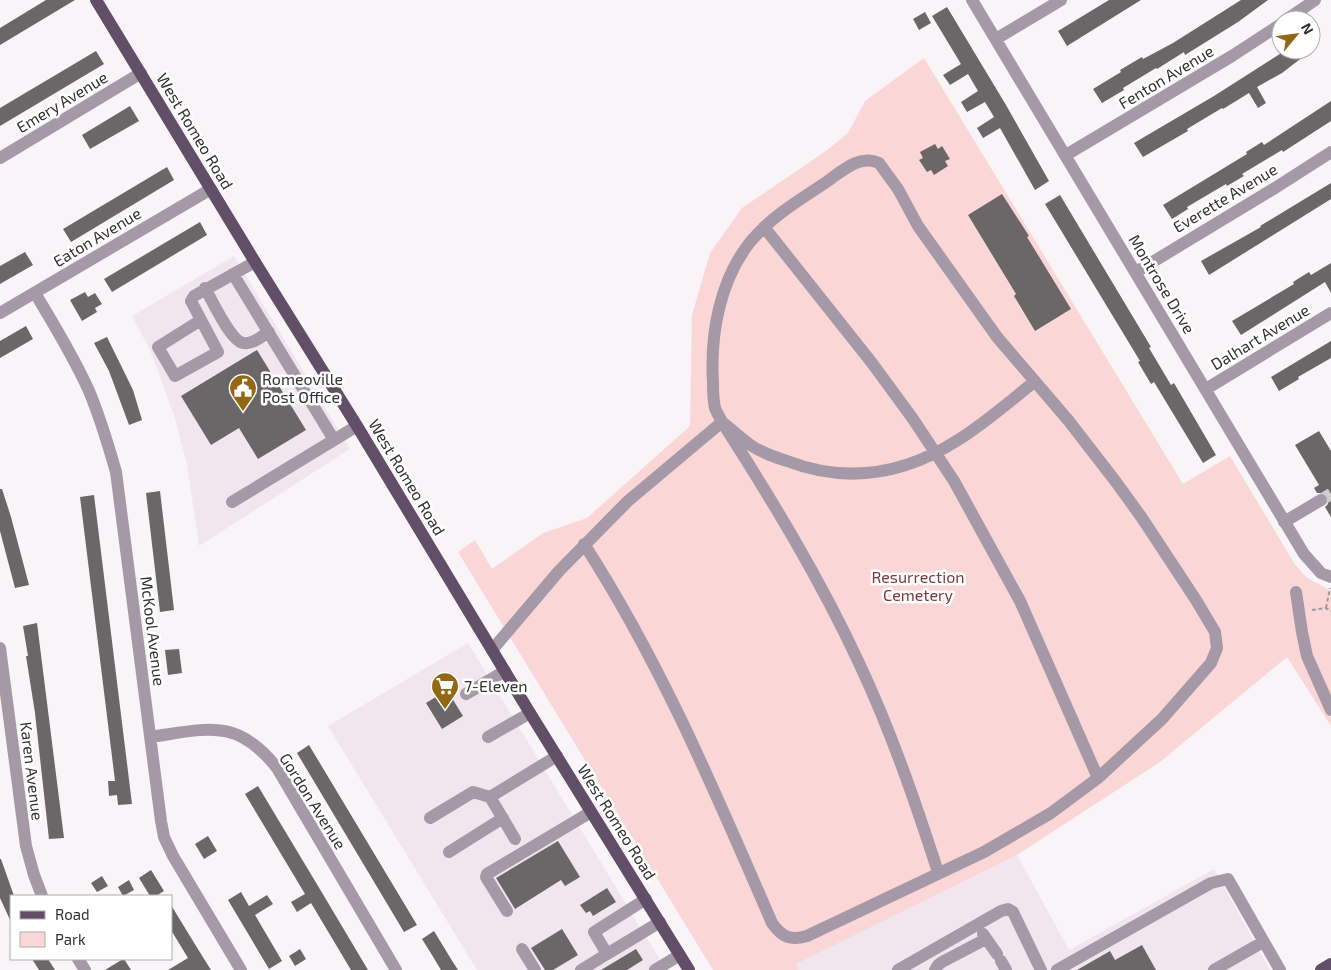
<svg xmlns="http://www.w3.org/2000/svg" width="1331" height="970" font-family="'Exo 2',sans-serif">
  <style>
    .built { fill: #f2e6ee }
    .green { fill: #fad7d6 }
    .building { fill: #6b6667 }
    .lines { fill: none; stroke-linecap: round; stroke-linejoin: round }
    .minor-tunnel { stroke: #d0cdd0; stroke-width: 12; stroke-dasharray: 12 6; stroke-linecap: butt }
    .path { stroke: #9d9a9c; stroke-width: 2; stroke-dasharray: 4 2.5; stroke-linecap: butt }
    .minor { stroke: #a599a7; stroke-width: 12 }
    .major { stroke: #624e66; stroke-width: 12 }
    .labels { text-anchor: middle; stroke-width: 5; stroke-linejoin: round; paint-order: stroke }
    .street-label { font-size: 16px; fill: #323132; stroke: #fff }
    .poi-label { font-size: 16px; fill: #323132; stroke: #fff; text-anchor: start }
    .park-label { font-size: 16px; fill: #773b3d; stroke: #fff }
  </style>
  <rect width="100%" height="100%" fill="#f8f4f7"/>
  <path class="built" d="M234,256L350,449L199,546L187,464L174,415L150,350L132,316Z
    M468,643L666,970H477L328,726Z
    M1017,855L1069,950L1214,869L1270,970H798L795,964Z"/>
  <path class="green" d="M924,58L1183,484L1230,456L1294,563L1306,577L1331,591V726L1287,657L1160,762L1017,855L796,964L798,970H713L458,552L475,540L492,569L543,533L587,518L690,426L692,315L710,253L742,208L826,151L848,133L865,101Z"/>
  <path class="building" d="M46,0H75L0,45V28Z
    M1109,0H1141L1067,46L1058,31Z
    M1241,0H1268L1238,22L1185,55L1184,52L1157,69L1156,68L1123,88L1124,90L1102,103L1093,89L1121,72L1120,70L1142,57L1143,59L1173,43Z
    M947,7L1006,105L1049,181L1035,190L1000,128L983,138L977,128L994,117L985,102L967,112L961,102L978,91L968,74L950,85L943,75L961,64L932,16Z
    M925,12L931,23L919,30L913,19Z
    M1286,50H1312L1282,73L1257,87L1266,103L1258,108L1249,93L1223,109L1222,108L1187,129L1188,131L1143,157L1134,143L1214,96Z
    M96,51L104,64L0,126V108Z
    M1331,101V121L1283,152L1282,150L1242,174L1244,176L1227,186L1226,184L1187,207L1188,209L1172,219L1163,205L1247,154L1246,152L1262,142L1264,145Z
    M130,106L139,121L90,149L82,135Z
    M935,144L938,149L942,146L950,159L945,161L948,166L934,175L931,170L927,172L919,160L923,158L920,152Z
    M167,167L174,180L71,242L63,229Z
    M1331,183V199L1209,275L1201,261L1261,227L1260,226Z
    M1002,194L1029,236L1027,237L1071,309L1035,331L1014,296L1016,294L968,215Z
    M1060,195L1151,347L1149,348L1171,385L1174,383L1216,455L1203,463L1154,382L1151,384L1138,362L1140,361L1045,204Z
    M200,222L207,235L112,292L104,279Z
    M25,252L33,265L0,284V266Z
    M1331,263V293L1325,282L1241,335L1232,321L1294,284L1293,282L1309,272L1311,275Z
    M85,292L88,297L95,293L102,304L95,308L97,312L82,321L70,300Z
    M26,326L33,339L0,358V341Z
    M107,337L133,390L142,420L129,425L109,371L94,343Z
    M1331,341V358L1298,377L1299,379L1279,391L1271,377Z
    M257,350L306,430L258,459L239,428L211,445L181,396Z
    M1319,431L1331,451V517L1325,507L1328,504V496L1325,493H1317L1314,488L1319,485L1295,445Z
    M0,489H2L11,517L29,585L15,588L0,531Z
    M160,491L174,610L160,612L146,493Z
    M94,495L132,804L118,805L117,795L109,796L108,781H115L80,497Z
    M37,623L64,838L49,839L35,713L26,656H28L23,626Z
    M179,649L182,673L168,675L165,650Z
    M447,690L463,716L442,729L426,703Z
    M309,745L417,925L404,932L297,753Z
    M258,786L324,896L368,970H351L311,903L297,912L291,902L305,894L245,794Z
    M208,836L217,851L204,859L195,844Z
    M558,841L580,877L565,886L561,880L515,909L496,878Z
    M0,859H1L14,896H11V922L0,898Z
    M151,870L164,891L156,896H150L139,878Z
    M102,876L108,886L97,892L91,883Z
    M129,880L134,890L123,896L118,887Z
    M607,888L616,902L593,916L590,911L586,913L580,905Z
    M241,892L249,906L267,895L273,904L255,915L282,961L269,969L228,900Z
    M171,905L196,946L211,970H168L188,958L171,930Z
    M562,929L578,955L553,970H545L531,948Z
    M434,931L451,959L458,970H441L432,955L422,939Z
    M1142,945L1156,970H1077L1110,951L1115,960Z
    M300,949L306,959L295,966L289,956Z
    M636,949L643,960L627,970H601Z
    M32,959H48L55,970H39Z
    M124,959L131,970H105L123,959Z"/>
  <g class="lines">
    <path class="minor-tunnel" d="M1321,500L1331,494"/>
    <path class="path" d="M1326,608L1330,588
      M1312,610L1326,608L1331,611"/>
    <path class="minor" d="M972,0L1304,554L1321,573L1331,577
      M1286,20L1315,0
      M996,39L1061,0
      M1066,155L1232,56L1281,24
      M0,158L141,73
      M764,227L872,363L913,419L954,481L1020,601L1098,778
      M1136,272L1275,188L1331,152
      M233,274L334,440
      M205,288C212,300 230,340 243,343C252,345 262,336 269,332
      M35,293C54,325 74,357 89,391C100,417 108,444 116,472L161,821L164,837L173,856L241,970
      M0,313L211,189
      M201,320L158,347L175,376L218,352L191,301L194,296L255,262
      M1206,389L1331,313
      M232,502L357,426
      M1284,522L1321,500
      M584,544C661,663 716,794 772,923C782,937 790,941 807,936L984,852L1051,813L1098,778L1162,719L1211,663L1217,648L1215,632L1196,600L1142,518L1116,482L1068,420L997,337L918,226L898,189L879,163C859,154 841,172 825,183C799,200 771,217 751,241C720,279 710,334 713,382C713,390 713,400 715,408C717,413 720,418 722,422C772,500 820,579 859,663C891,731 915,801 938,872
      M1296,592L1302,632L1307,656L1331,710
      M0,648L26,846L34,875L42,896
      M492,650L559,571L628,501L722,422C731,429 740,437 749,444C760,452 774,457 787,461C847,484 905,474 958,440C985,423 1009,402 1034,382
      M466,694L505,671
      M150,737C207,729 237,717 277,768L396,970
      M488,737L530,713
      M490,797L515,839
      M430,818L473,792L490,797L557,756
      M449,852L503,818
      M646,899L594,932L607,954L660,922
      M507,911L486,877L487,874L591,812
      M983,934L997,954
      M522,949L535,970
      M78,959L85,970
      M1001,961L1006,970
      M581,970L607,954
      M655,970L680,955
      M898,970L1001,911L1008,909L1013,912L1041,970
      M935,970L938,965L942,962L986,939
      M1057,970L1211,883L1228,879L1280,970
      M1214,970L1263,942"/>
    <path class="major" d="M96,0L255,262L357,426L530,713L689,970
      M1321,970L1331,964"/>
  </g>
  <defs>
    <g id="civic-pin" transform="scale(1.4375)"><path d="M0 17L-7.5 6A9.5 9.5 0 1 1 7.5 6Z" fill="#936713" stroke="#fff"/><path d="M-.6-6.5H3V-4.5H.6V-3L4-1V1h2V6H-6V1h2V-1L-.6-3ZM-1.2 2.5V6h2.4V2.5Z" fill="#fff"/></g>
    <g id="supermarket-pin" transform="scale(1.4375)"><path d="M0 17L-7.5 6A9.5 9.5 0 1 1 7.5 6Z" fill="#936713" stroke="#fff"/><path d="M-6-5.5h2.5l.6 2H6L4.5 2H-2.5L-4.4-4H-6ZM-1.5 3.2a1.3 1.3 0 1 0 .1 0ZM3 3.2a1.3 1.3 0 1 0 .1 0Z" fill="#fff"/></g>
  </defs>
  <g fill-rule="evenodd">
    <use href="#civic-pin" x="243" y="388"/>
    <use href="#supermarket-pin" x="445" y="686"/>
  </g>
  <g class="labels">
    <g class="street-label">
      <text transform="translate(1166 77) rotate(-31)" y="6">Fenton Avenue</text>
      <text transform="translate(62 102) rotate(-31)" y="6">Emery Avenue</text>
      <text transform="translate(195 131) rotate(59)" y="6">West Romeo Road</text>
      <text transform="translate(1225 198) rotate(-31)" y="6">Everette Avenue</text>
      <text transform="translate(97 237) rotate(-31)" y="6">Eaton Avenue</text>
      <text transform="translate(1162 284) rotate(59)" y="6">Montrose Drive</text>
      <text transform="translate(1260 337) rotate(-31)" y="6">Dalhart Avenue</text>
      <text transform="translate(407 477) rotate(59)" y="6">West Romeo Road</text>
      <text transform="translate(153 631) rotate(83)" y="6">McKool Avenue</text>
      <text transform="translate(32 771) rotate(83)" y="6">Karen Avenue</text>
      <text transform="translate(313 801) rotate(58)" y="6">Gordon Avenue</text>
      <text transform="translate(617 822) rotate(58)" y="6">West Romeo Road</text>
    </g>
    <g class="poi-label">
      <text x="262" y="385">Romeoville<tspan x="262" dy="18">Post Office</tspan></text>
      <text x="464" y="692">7-Eleven</text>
    </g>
    <g class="park-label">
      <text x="918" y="583">Resurrection<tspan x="918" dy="18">Cemetery</tspan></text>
    </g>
  </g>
  <rect x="10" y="895" width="162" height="65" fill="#ffffff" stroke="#adadad"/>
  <rect x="20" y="911" width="25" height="8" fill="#624e66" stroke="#adadad"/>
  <text x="55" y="920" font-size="15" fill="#323132">Road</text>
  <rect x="20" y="932" width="25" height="15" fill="#fad7d6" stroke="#adadad"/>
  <text x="55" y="945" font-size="15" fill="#323132">Park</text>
  <g transform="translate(1296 35) rotate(61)"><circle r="24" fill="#ffffff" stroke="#adadad"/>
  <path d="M0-4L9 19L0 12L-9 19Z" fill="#936713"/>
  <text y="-8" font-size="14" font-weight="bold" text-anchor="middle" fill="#323132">N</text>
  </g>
</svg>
